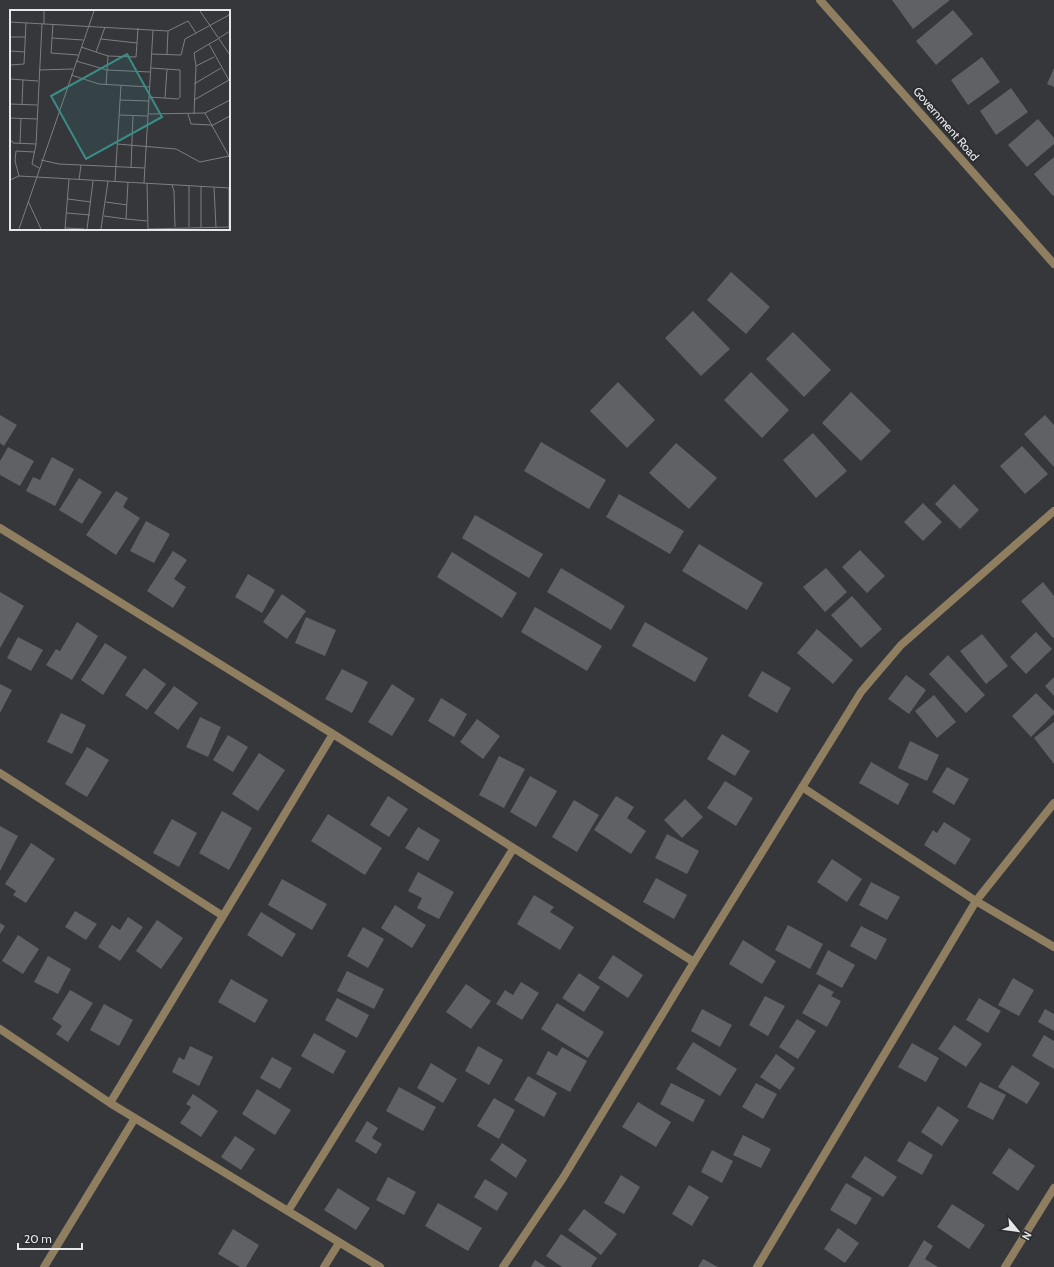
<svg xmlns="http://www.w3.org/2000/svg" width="1054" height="1267" font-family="Cabin,sans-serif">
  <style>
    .building { fill: #5f6165 }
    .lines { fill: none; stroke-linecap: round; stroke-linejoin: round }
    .minor { stroke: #8f7e60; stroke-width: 8 }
    .tertiary { stroke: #8f7e60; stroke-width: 8 }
    .labels { text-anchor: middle; stroke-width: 4; stroke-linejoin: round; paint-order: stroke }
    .street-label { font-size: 12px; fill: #e6e8ea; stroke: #2b2d30 }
    .inset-road { fill: none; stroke: #7c7e81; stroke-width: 1 }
    .view { fill: #3a8d87; fill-opacity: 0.15; stroke: #3a8d87; stroke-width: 2 }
    .inset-edge { fill: none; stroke: #e6e8ea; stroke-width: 2 }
  </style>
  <rect width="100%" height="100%" fill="#35373b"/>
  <path class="building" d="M892,0H950L913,29Z
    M953,10L973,34L936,65L916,41Z
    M982,57L1000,82L968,105L951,80Z
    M1054,68V87L1047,84Z
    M1011,88L1028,112L996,135L980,111Z
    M1038,119L1054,138V144L1027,167L1008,145Z
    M1054,157V195L1053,196L1034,174Z
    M731,272L770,307L746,334L707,300Z
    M693,311L730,349L701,376L665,338Z
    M793,332L831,370L804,397L766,359Z
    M751,372L789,410L762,438L724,400Z
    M618,382L655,420L627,448L590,411Z
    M851,392L891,431L861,461L822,423Z
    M0,415L17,425L4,446L0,443Z
    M1045,415L1054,425V467L1024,434Z
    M813,433L847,471L816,498L783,460Z
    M541,442L606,480L589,509L524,471Z
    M676,443L717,478L689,509L649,473Z
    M1022,446L1048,474L1025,494L1000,466Z
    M8,447L34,461L20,486L0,475V461Z
    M52,457L74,469L55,506L26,491L33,477L40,480Z
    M79,478L102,492L82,524L59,510Z
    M954,484L979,510L960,529L935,504Z
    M116,491L128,498L123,507L140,518L116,555L86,535Z
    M619,494L684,531L670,554L606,517Z
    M923,503L942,522L923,541L904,522Z
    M475,515L543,554L529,578L462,538Z
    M146,521L170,534L154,563L130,551Z
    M699,544L763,583L747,610L682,571Z
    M860,550L885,576L867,593L842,567Z
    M173,551L187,560L174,579L186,587L173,608L147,591Z
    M452,552L517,593L502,618L437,577Z
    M561,568L625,606L611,630L547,592Z
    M826,568L847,592L825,612L803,587Z
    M248,574L275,590L262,613L235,597Z
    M1043,582L1054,596V637L1053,638L1021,601Z
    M0,592L24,606L0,648Z
    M282,594L306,611L287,639L263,622Z
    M852,596L882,629L861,648L831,615Z
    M535,607L602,646L587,671L521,632Z
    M306,617L336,630L325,656L295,643Z
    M77,622L98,636L72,680L46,665L56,649L60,651Z
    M645,622L708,658L695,682L632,646Z
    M817,629L853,660L833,684L797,653Z
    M1036,632L1052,649L1026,674L1010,657Z
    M982,634L1008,666L986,684L960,651Z
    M18,637L43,650L31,671L7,658Z
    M105,643L127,657L103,695L81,680Z
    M948,655L985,695L966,713L929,674Z
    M144,668L166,684L147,710L125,695Z
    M342,669L368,682L352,713L325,699Z
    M762,671L791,688L777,713L748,696Z
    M906,675L926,690L909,714L888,699Z
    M1054,677V696L1045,686Z
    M0,684L12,690L0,713Z
    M392,684L415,699L392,736L368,722Z
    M174,686L198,703L178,730L154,713Z
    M1036,693L1054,711V714L1031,737L1012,716Z
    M934,695L956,722L937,738L915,711Z
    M441,698L467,714L454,737L428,721Z
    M61,713L86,725L72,754L47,742Z
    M200,717L221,727L208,757L186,747Z
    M477,719L500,736L483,759L460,742Z
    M1054,722V764L1034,738Z
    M722,734L750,751L735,776L707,759Z
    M228,735L248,747L233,772L213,760Z
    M910,741L939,755L927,781L898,768Z
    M87,747L109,760L87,797L65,784Z
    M259,753L285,770L258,811L232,794Z
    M499,756L525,769L504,808L479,795Z
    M871,762L909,784L898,805L859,783Z
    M947,767L969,779L954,805L932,792Z
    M530,776L557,791L536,827L510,812Z
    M725,781L753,798L736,826L707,808Z
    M388,796L408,809L389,837L370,825Z
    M616,796L634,807L627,818L646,831L631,854L594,830Z
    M685,799L703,817L682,838L664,820Z
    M574,800L599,815L577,852L552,837Z
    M222,811L252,828L229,870L199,853Z
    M328,814L382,848L365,875L311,841Z
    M172,819L197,833L179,867L153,853Z
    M944,822L971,839L955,865L924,845L933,830L937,833Z
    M0,826L18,836L0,871Z
    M418,827L440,840L428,861L405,848Z
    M667,834L699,851L687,874L655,858Z
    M31,843L55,859L26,903L13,895L16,891L5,884Z
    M832,859L862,879L847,902L817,882Z
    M418,872L454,892L439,919L417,908L422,898L408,891Z
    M656,878L687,895L674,919L643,902Z
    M282,879L327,904L312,930L268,905Z
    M871,882L900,897L887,920L859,905Z
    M534,895L554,907L550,912L574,927L560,950L517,924Z
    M395,905L426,925L412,948L381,928Z
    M75,911L97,924L86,940L65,927Z
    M261,912L296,934L282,957L247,935Z
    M128,917L143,927L120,961L98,947L112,925L120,930Z
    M157,920L183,938L161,969L136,951Z
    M0,923L5,926L0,934Z
    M788,925L823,944L810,969L775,950Z
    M861,926L887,939L876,960L850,946Z
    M363,927L384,939L368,968L347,956Z
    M18,935L39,949L23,974L2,961Z
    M743,940L776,961L762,984L729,964Z
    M828,950L855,965L842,988L816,974Z
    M613,955L643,975L628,998L598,978Z
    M48,956L71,969L58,994L34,982Z
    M347,971L384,989L374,1009L337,991Z
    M579,973L600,987L584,1012L562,998Z
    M1013,978L1034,990L1019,1016L998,1005Z
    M231,979L268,1000L255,1023L218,1002Z
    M521,982L539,993L522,1020L496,1004L505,990L513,995Z
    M466,984L491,1001L471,1029L446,1012Z
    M819,984L834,992L831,996L841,1001L827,1027L802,1013Z
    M70,990L93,1003L68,1042L56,1034L62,1026L52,1019Z
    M765,996L785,1006L768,1036L749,1025Z
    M337,998L369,1015L357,1038L325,1020Z
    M979,998L1001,1011L988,1033L966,1020Z
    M557,1003L604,1032L588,1058L541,1029Z
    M104,1004L133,1020L119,1046L90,1030Z
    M702,1009L732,1025L720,1047L691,1031Z
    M1045,1009L1054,1014V1031L1038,1022Z
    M797,1019L816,1031L798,1059L779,1047Z
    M954,1025L982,1044L966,1067L938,1049Z
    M314,1033L346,1051L333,1074L301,1056Z
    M1044,1035L1054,1041V1069L1032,1056Z
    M693,1042L737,1069L720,1096L676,1069Z
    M912,1043L939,1058L926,1082L898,1067Z
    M190,1046L213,1057L199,1086L172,1072L179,1057L184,1060Z
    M478,1046L503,1060L489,1085L465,1071Z
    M562,1047L587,1061L570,1092L536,1074L548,1051L557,1056Z
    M776,1054L795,1068L780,1090L760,1077Z
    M272,1057L292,1068L280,1089L260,1078Z
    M431,1063L457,1079L443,1103L417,1088Z
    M1012,1065L1040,1083L1027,1104L998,1087Z
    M528,1076L557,1093L544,1117L514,1100Z
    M980,1082L1006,1095L993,1120L967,1107Z
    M671,1083L705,1100L693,1122L660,1104Z
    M756,1083L777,1094L763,1119L742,1107Z
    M399,1087L436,1107L423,1131L386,1111Z
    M257,1089L291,1110L275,1135L242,1114Z
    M193,1094L218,1111L201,1137L180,1123L191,1107L186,1104Z
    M494,1098L515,1110L499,1139L477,1126Z
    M638,1102L671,1122L656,1147L622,1127Z
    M938,1106L959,1120L942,1146L921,1132Z
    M367,1121L378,1128L372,1138L382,1144L376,1154L355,1141Z
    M743,1135L771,1149L761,1168L733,1155Z
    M235,1136L255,1149L241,1170L221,1157Z
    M909,1141L933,1155L922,1175L897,1161Z
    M502,1143L527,1160L516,1178L490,1160Z
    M1009,1148L1035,1166L1018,1191L992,1173Z
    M712,1150L733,1161L722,1183L701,1172Z
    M865,1156L897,1177L883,1197L851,1177Z
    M621,1175L640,1187L624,1214L604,1203Z
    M388,1177L416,1192L404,1215L376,1200Z
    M485,1179L508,1193L497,1211L474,1197Z
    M846,1183L872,1198L856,1225L830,1210Z
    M689,1185L709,1197L692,1226L672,1214Z
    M338,1188L370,1208L356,1230L324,1210Z
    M438,1203L482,1228L468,1251L425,1226Z
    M952,1204L985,1225L969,1249L937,1227Z
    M584,1209L617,1234L601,1255L568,1230Z
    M838,1228L859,1243L845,1263L824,1249Z
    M233,1229L259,1245L246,1267H240L218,1254Z
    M561,1234L597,1258L591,1267H562L546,1256Z
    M924,1240L933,1246L925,1259L938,1267H908Z
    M703,1259L718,1267H698Z
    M535,1260L546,1267H531Z"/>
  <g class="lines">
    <path class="minor" d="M0,528L333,734L694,962
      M0,773L223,916
      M802,787L976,901L1054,947
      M0,1029L110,1103L380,1267
      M110,1103L333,734
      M288,1211L513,849
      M44,1267L135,1118
      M324,1267L339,1243
      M503,1267L563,1178L694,962L861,692L901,645L1054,511
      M757,1267L976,901L1054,803
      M1005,1267L1054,1188"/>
    <path class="tertiary" d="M820,0L1054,264"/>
  </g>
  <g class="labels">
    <g class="street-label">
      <text transform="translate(946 124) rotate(49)" y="4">Government Road</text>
    </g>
  </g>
  <g transform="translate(10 10)">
    <rect width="220" height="220" fill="#35373b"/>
    <path class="inset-road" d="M34,1V14M190,1L220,45M0,12L158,21L178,11L186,23M43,14L41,43L68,45M0,27H15M42,28L73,30M209,28L220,21M91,29L127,33L128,18M208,29L199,34L220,72M71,37L98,46L126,47L127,33M0,41L15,42M86,42L95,17M141,44L171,45L175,29L219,5L220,2M157,44L158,21M66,51L97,60L140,62M0,55L14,54L16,13M186,56L184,43L199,34M29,60L63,59M61,65L89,74L139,77M0,69L28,71M184,74L211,58M96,75L98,46M139,87L168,89L170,87V60L141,58M155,88L157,59M110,90L139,91M184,90L219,70M0,94L27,95M12,94L13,70M195,103L220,148M139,104L195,103L220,90M178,104L181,114L201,115M184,104L186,56L204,47M109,105L138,106M0,108L27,109M201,116L220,106M0,129L3,133L26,134M10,133L11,108M107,134L166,139L190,152L219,146M31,150L49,154L135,158M29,158L22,154L26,135L32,14M121,158L123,105M9,166L5,151L6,141L24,142M0,170L9,166L220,178M69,170L71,155M105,171L111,75M118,172L116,209L137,211M134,173L143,20M137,173L138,219M162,175L164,181L165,217M204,177L206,218M219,178V217M58,189L81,192M18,191L31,219M96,192L117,195M57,203L80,205M94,206L116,209M179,217V176M191,217V176M55,218L74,219M9,219L84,1M55,219L59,169M77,219L83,171M91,219L98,171M138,219L220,217"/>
    <path class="view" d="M117,44L152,107L76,149L41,86Z"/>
    <rect width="220" height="220" class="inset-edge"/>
  </g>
  <g transform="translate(1018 1231) rotate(119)" stroke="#2b2d30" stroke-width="3" paint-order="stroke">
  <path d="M0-3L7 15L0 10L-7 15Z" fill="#e6e8ea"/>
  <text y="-6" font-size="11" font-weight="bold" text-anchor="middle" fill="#e6e8ea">N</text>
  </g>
  <path d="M18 1243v6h64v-6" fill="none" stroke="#e6e8ea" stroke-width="2"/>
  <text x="24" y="1243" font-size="12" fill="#e6e8ea" stroke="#2b2d30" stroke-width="3" paint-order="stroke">20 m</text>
</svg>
